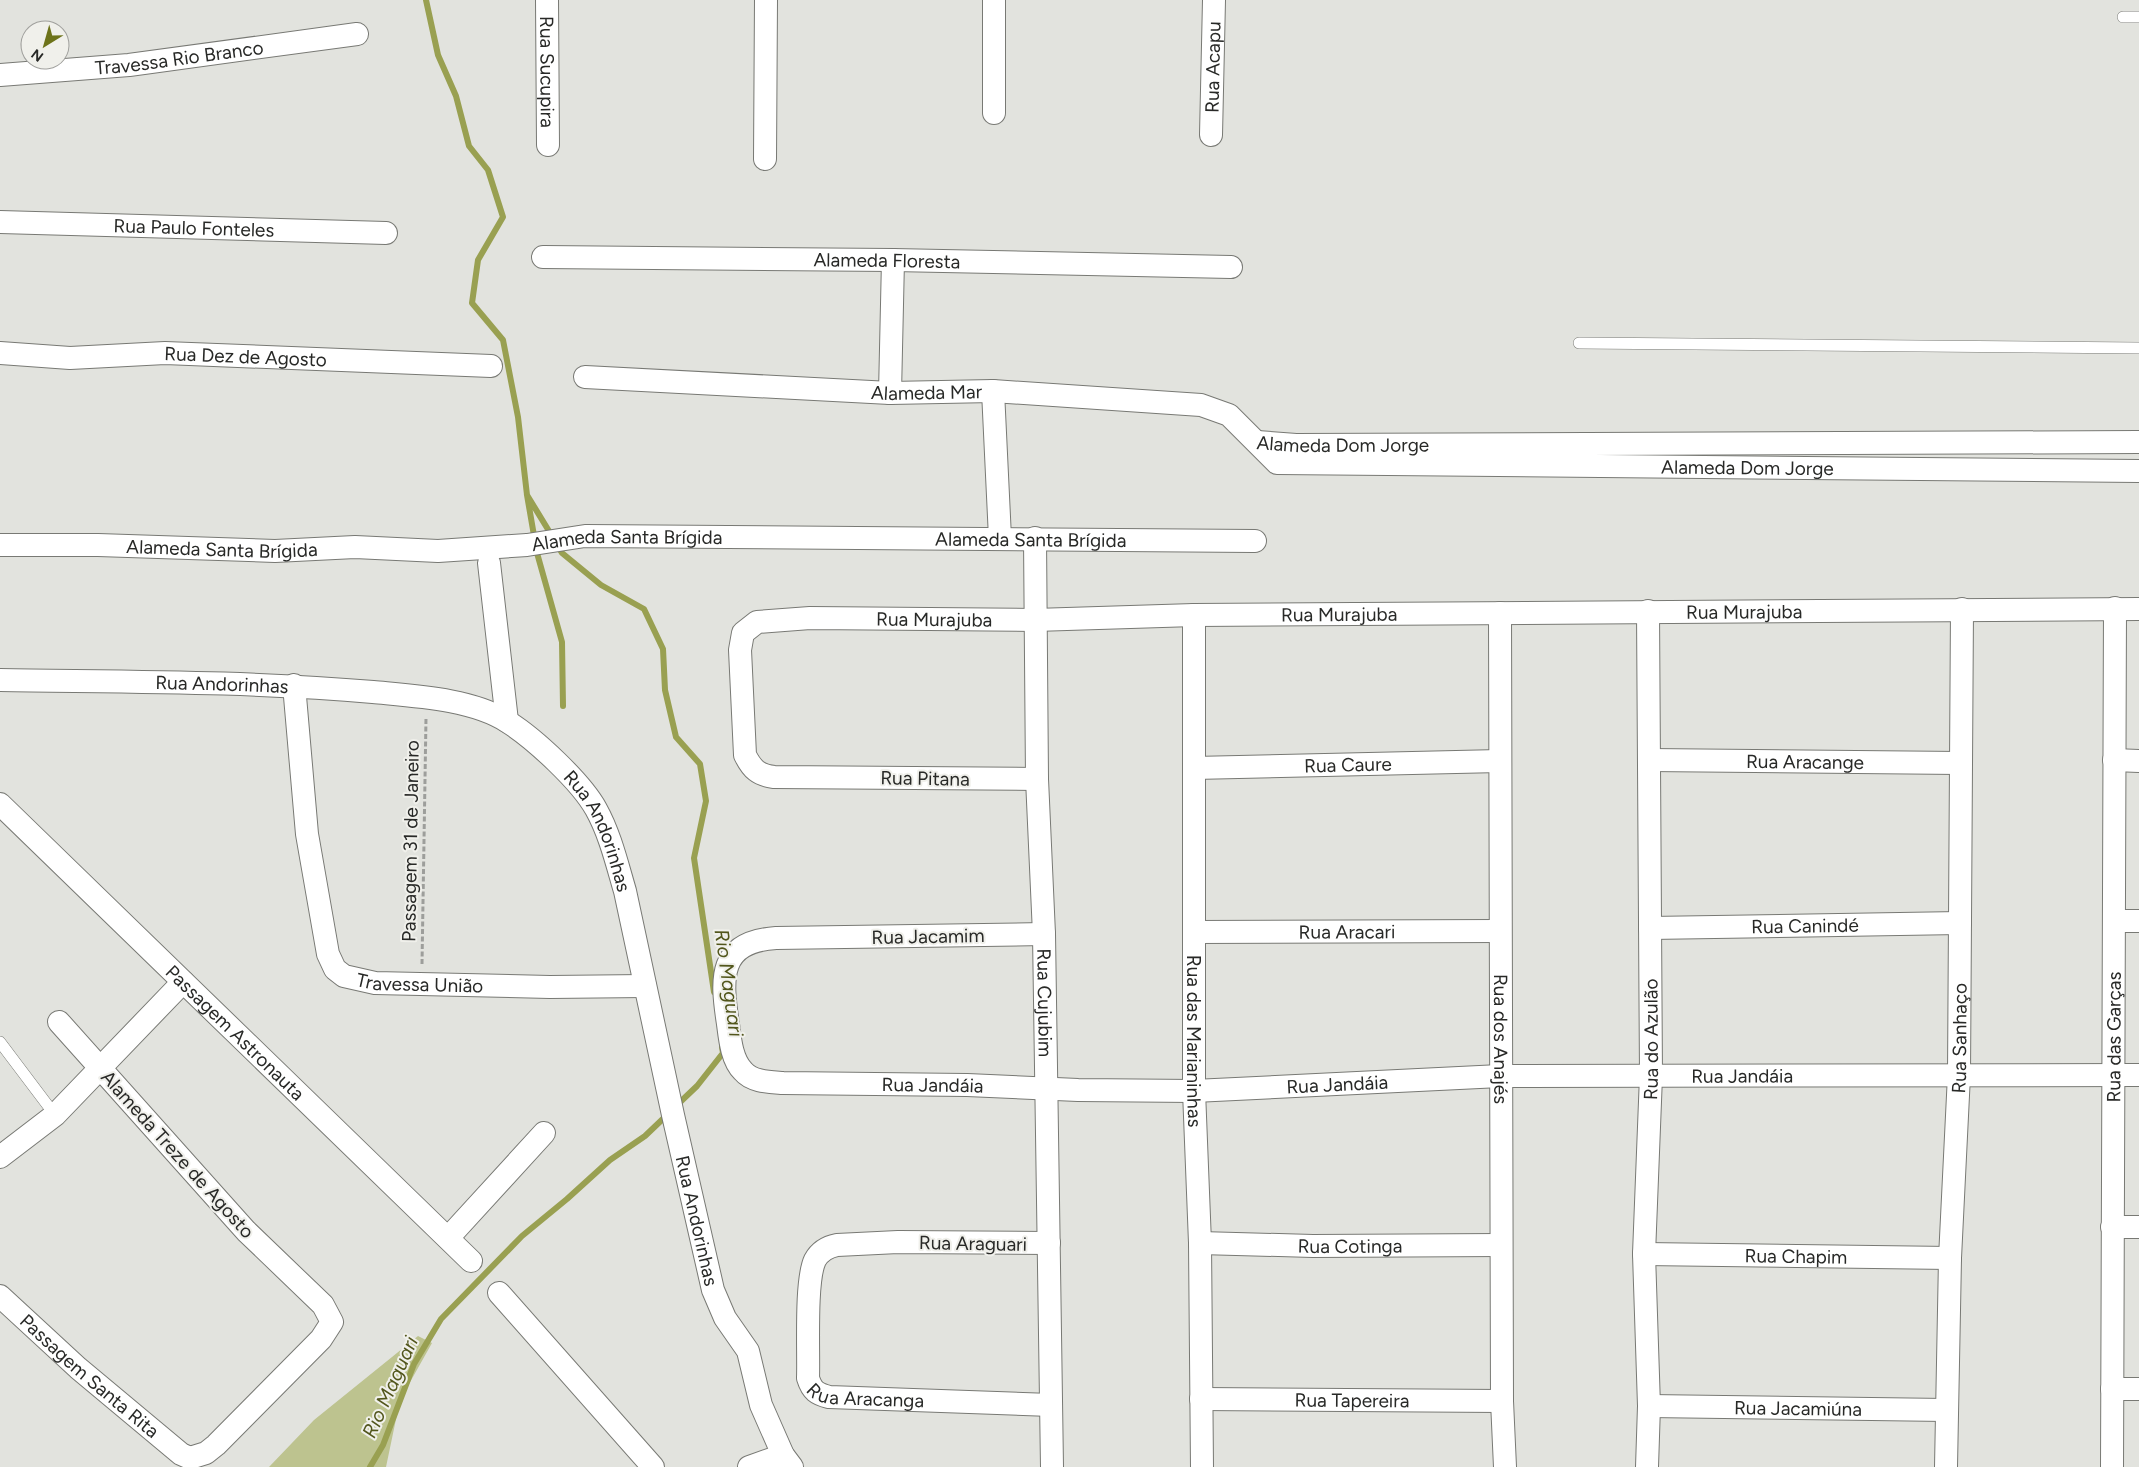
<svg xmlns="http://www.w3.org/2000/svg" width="2139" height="1467" font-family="Figtree,sans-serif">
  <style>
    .green { fill: #bdc38f }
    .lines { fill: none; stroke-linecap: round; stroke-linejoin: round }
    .stream { stroke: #99a051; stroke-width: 6 }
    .lane-casing { stroke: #787974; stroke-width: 12 }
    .street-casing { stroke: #787974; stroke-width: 24 }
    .path { stroke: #9d9e9b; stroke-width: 3; stroke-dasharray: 5 2.5; stroke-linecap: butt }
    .lane { stroke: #fff; stroke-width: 11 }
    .street { stroke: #fff; stroke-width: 22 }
    .labels { text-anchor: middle; stroke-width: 4; stroke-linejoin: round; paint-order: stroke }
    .street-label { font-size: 19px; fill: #282927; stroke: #f0f0eb }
    .water-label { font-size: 20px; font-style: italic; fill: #52561c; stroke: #f0f0eb }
  </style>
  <rect width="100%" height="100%" fill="#e2e3de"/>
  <path class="green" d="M418,1336L432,1343L400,1400L386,1467H269L314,1420Z"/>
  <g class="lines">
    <path class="stream" d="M426,0L438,55L456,96L469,146L488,170L503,217L478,260L472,303L503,340L518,417L527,495L537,553L562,642L563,706
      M527,495L552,536
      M557,545L562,553L601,585L644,609L663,649L665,690L676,737L700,764L706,801L694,858L714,992
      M676,1106L697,1086L723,1053L722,1047
      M370,1467L383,1445L414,1364L441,1319L522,1236L567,1199L610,1160L645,1136L667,1115"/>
    <g class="lane-casing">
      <path id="lane" d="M2123,17H2139
        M1579,343L2139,348
        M0,1042L55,1115"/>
    </g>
    <g class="street-casing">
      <g id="street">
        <path id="s1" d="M547,0L548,145"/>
        <path id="s2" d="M0,75L129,65L357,34"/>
        <path d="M994,113V0"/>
        <path id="s3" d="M1211,135L1214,0"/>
        <path d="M765,159L766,0"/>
        <path id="s4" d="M0,222L386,233"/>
        <path id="s5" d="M543,257L893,260L1231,267"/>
        <path id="s6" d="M0,353L70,358L165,353L491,366"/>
        <path id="s7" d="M585,377L890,393L993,391L1201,405L1229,415L1277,463L2139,471"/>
        <path d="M993,391L1000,538"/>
        <path d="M890,393L893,260"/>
        <path id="s8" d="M1257,442L1296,445L2139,442"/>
        <path id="s9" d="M1035,538L1037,779L1044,934L1052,1467"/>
        <path id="s10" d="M0,545H98L275,551L355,547L438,551L527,545L585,536L1255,541"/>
        <path d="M489,563L507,721"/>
        <path id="s11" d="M1500,613L1502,1401L1505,1467"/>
        <path id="s12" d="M1194,615V1091L1200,1243L1202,1467"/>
        <path id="s13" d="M0,680C124,682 249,681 373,692C414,696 473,699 508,722C535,739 581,782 596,809C610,834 617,864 625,891L673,1115L713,1290L725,1318L748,1351L761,1405L783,1455L792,1467"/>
        <path id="s14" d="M294,685L307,834L328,954L335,969L344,976L375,983L550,987L645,986"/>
        <path id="s15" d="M1649,760L1960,763"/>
        <path d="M2114,760L2139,761"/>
        <path id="s16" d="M1194,768L1500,761"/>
        <path id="s17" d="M1037,779L774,777C758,775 752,769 745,755L740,650L743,633L757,622L810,618L1035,620L1194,615L2139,609"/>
        <path id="s18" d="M0,804L471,1261"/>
        <path d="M2114,921H2139"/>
        <path id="s19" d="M1650,928L1960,923"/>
        <path id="s20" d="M1195,932L1500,931"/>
        <path id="s21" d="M1044,934L776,938C718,942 721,978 728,1024C730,1040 732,1060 743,1071C752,1082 770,1082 783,1083L967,1085L1078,1090L1194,1091L1500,1076L2139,1075"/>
        <path d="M0,1157L55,1115L183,982"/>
        <path d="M2112,1227H2139"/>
        <path d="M448,1238L544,1133"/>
        <path id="s22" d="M1049,1243L898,1242L837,1245C827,1247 820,1251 815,1260C805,1281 809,1353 808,1378C812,1391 817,1394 829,1397L1051,1405"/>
        <path id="s23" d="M1200,1243L1313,1246L1501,1245"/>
        <path id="s24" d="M1644,1254L1950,1258"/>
        <path d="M499,1293L653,1467"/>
        <path id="s25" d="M0,1296L78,1368L181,1454L190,1458L206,1453L216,1445L321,1339L332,1322L323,1305L246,1231L59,1022"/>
        <path d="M2112,1389H2139"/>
        <path id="s26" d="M1201,1399L1502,1401"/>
        <path id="s27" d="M1649,1406L1946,1410"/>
        <path d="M749,1467L783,1455"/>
        <path id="s28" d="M1647,1467L1649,1406L1644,1254L1651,1076L1648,611"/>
        <path id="s29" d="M1946,1467L1950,1258L1959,1075L1962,609"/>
        <path id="s30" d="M2112,1467L2115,608"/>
      </g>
    </g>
    <path class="path" d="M422,964L426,718"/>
    <use href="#lane" class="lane"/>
    <use href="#street" class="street"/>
  </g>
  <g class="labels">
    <g class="street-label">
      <text dy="7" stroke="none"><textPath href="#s2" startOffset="180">Travessa Rio Branco</textPath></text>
      <text dy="7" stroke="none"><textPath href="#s3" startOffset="68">Rua Acapu</textPath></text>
      <text dy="7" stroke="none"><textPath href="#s1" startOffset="72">Rua Sucupira</textPath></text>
      <text dy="7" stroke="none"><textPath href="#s4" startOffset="194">Rua Paulo Fonteles</textPath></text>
      <text dy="7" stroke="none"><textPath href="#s5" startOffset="344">Alameda Floresta</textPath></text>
      <text dy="7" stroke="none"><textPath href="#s6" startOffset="246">Rua Dez de Agosto</textPath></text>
      <text dy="7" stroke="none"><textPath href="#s7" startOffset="342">Alameda Mar</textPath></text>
      <text dy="7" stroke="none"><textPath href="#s8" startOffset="86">Alameda Dom Jorge</textPath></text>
      <text dy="7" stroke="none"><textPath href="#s7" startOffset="1185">Alameda Dom Jorge</textPath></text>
      <text dy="7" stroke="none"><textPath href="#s10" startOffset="1032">Alameda Santa Brígida</textPath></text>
      <text dy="7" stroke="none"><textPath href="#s10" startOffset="628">Alameda Santa Brígida</textPath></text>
      <text dy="7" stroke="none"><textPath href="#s10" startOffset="222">Alameda Santa Brígida</textPath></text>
      <text dy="7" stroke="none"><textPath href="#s17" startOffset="1429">Rua Murajuba</textPath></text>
      <text dy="7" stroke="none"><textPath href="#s17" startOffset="1024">Rua Murajuba</textPath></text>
      <text dy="7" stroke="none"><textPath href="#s17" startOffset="619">Rua Murajuba</textPath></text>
      <text dy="7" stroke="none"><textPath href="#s13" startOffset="222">Rua Andorinhas</textPath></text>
      <text dy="7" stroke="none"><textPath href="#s15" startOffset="156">Rua Aracange</textPath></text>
      <text dy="7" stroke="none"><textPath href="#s16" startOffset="154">Rua Caure</textPath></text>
      <text transform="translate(925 778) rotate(1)" y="7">Rua Pitana</text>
      <text dy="7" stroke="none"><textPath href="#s13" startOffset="658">Rua Andorinhas</textPath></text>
      <text transform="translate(410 841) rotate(-89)" y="7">Passagem 31 de Janeiro</text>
      <text dy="7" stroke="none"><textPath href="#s19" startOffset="155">Rua Canindé</textPath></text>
      <text dy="7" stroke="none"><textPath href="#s20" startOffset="152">Rua Aracari</textPath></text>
      <text transform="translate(928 936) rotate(-1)" y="7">Rua Jacamim</text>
      <text dy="7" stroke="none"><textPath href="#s14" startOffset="376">Travessa União</textPath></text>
      <text dy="7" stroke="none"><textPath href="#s9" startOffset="465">Rua Cujubim</textPath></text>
      <text dy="7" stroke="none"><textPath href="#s18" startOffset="328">Passagem Astronauta</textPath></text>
      <text dy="7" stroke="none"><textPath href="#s29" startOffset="429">Rua Sanhaço</textPath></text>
      <text dy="7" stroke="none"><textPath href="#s30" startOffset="430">Rua das Garças</textPath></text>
      <text dy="7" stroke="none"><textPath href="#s28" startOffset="428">Rua do Azulão</textPath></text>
      <text dy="7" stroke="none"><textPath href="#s11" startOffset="426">Rua dos Anajés</textPath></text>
      <text dy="7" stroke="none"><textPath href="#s12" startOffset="426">Rua das Marianinhas</textPath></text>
      <text dy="7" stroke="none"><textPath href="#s21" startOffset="1439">Rua Jandáia</textPath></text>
      <text dy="7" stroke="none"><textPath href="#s21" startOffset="1034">Rua Jandáia</textPath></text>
      <text dy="7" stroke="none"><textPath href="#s21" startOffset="629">Rua Jandáia</textPath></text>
      <text transform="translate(178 1154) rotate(48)" y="7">Alameda Treze de Agosto</text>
      <text dy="7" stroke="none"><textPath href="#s13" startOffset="1062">Rua Andorinhas</textPath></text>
      <text transform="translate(973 1243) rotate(1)" y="7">Rua Araguari</text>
      <text dy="7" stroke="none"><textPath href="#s23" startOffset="150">Rua Cotinga</textPath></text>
      <text dy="7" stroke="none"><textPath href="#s24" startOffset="152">Rua Chapim</textPath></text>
      <text dy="7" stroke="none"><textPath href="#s25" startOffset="120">Passagem Santa Rita</textPath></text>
      <text dy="7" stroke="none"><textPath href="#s22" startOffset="425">Rua Aracanga</textPath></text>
      <text dy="7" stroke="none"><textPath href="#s26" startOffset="151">Rua Tapereira</textPath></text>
      <text dy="7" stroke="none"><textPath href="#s27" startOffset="149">Rua Jacamiúna</textPath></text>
    </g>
    <g class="water-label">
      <text transform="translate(729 983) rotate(82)" y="7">Rio Maguari</text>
      <text transform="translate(390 1387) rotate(-66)" y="7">Rio Maguari</text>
    </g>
  </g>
  <g transform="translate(45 45) rotate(217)"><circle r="24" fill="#f0f0eb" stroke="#a0a09d"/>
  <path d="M0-4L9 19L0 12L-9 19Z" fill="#6d731a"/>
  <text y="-8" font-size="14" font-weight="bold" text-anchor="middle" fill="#282927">N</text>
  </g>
</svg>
